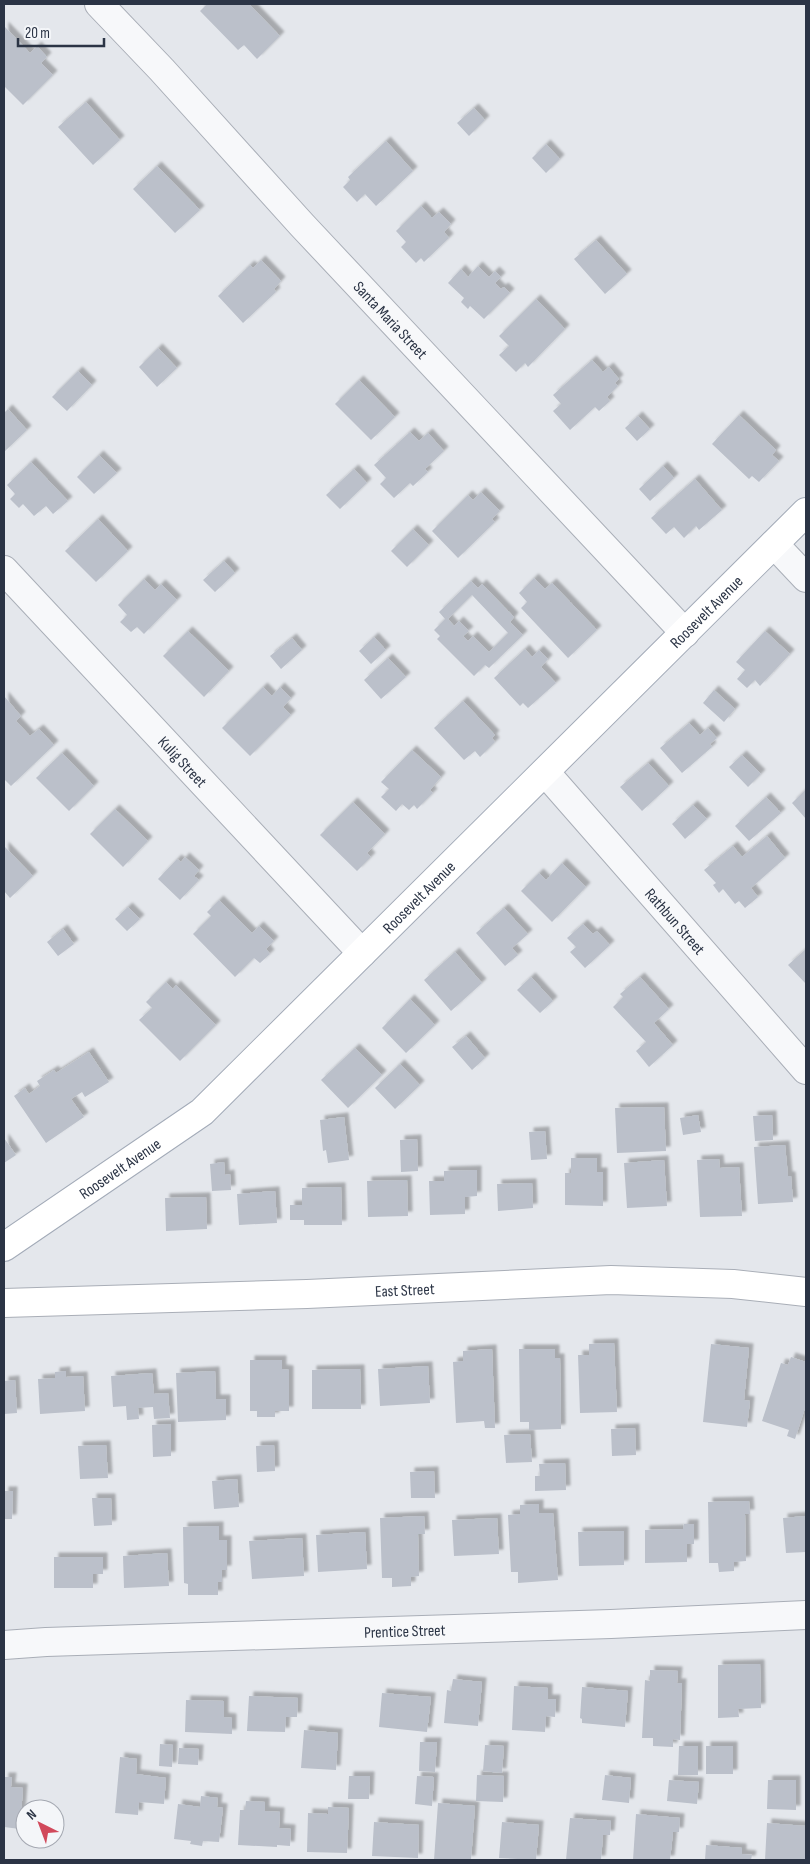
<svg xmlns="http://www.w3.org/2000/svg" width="810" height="1864" font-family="'Sofia Sans Condensed',sans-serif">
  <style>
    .building { fill: #bbc0ca; fill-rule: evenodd; filter: url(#shadow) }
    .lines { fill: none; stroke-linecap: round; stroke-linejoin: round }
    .minor-casing { stroke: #a9aeb7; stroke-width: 30 }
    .secondary-casing { stroke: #a9aeb7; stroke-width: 30 }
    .primary-casing { stroke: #a3abb8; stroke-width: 30 }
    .minor { stroke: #f7f8fa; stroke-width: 28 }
    .secondary { stroke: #fff; stroke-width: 28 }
    .primary { stroke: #fff; stroke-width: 28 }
    .labels { text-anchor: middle; stroke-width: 4.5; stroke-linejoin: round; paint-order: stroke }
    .street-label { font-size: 16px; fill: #2b3445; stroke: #f4f6f9 }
  </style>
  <defs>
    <filter id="shadow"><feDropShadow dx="4.5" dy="-4.5" stdDeviation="1" flood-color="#0004"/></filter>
  </defs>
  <rect width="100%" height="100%" fill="#e4e7ec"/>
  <path class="building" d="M207,4H249L280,36L257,59L244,45L238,50L200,11Z
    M4,26L30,53L37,46L47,57L41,63L53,75L23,105L4,86Z
    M86,102L120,140L93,165L58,127Z
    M474,108L485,120L469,136L457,123Z
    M386,141L413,171L376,206L365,194L357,202L343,187L350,180L348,177Z
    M546,144L560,159L546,173L532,158Z
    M157,166L200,210L175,233L133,189Z
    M421,206L432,218L439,212L451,224L444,232L449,238L424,262L421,258L416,263L401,247L406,242L396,231Z
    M596,240L627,274L605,294L574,259Z
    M261,260L281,281L274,289L276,292L243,323L218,296L250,265L253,268Z
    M478,266L489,277L495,271L501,277L495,283L501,289L504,287L510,293L484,319L470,306L468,309L461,302L464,298L448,283L461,269L468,277Z
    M536,299L565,329L528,367L525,363L516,372L499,355L509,346L499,336Z
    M158,348L177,368L157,387L139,367Z
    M592,360L603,372L609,367L619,379L615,383L618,386L607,397L610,401L599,411L595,407L570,430L553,411L561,404L553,395Z
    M78,371L92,385L67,411L52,397Z
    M359,380L395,417L371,440L335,404Z
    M8,409L27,430L4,452V413Z
    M739,415L776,450L772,455L779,461L759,482L752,476L749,479L712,444Z
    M638,416L650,429L637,441L625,428Z
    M410,432L419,441L428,433L444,451L425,469L428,472L413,486L410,483L394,498L380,484L386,478L374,465Z
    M99,455L117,473L94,494L77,477Z
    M31,462L68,501L53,514L46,506L34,516L23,504L19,508L10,499L15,494L7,485Z
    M663,466L674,478L650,501L639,489Z
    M354,469L367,483L340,509L326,495Z
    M695,479L722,510L699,530L696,526L684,538L674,527L666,534L651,518Z
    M481,492L500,511L492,519L495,522L458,558L432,531L468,495L473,500Z
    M98,519L128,551L96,582L65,551Z
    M413,529L429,545L407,567L391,551Z
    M224,561L235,573L215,592L203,580Z
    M534,578L545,589L552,583L597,630L568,658L521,608L527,602L519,593Z
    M144,579L155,590L161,584L177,600L144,634L137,627L131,632L120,622L127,615L118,605Z
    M471,581L478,588L482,584L514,617L510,622L523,635L489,668L485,665L474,676L437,639L440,636L434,630L445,619L439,612ZM472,595L508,633L489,652L473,636L468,641L463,636L469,631L459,621L454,626L448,619Z
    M188,631L229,671L204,697L163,656Z
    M765,631L790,654L760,686L755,680L747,688L737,679L745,670L736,662Z
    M374,637L386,650L371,664L359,651Z
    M292,638L302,650L281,669L270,656Z
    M525,649L532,657L539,650L548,659L541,667L556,683L528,708L523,703L520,706L494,678Z
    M388,658L406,677L381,699L364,680Z
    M263,687L272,696L280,687L291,698L283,707L291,715L250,756L222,728Z
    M714,690L735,709L724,722L703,703Z
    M4,696L21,716L16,721L30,736L39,729L54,745L11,786L4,779Z
    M463,701L495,735L492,738L495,742L480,757L475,751L464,760L434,728Z
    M689,723L700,735L708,728L717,738L710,744L712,747L682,773L660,748Z
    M412,750L441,777L430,790L433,793L417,809L414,805L409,810L402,804L396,811L381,797L389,789L381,782Z
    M62,753L94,786L69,811L36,778Z
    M742,755L761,774L748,787L729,767Z
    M648,763L669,786L642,811L620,787Z
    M806,789V819L792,803Z
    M766,797L781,813L749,841L735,826Z
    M353,802L385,834L367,853L371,857L357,871L320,835Z
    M693,805L707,819L685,839L672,824Z
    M115,809L148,841L123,867L90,834Z
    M767,836L785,858L751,888L758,897L745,908L739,901L735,904L723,889L719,893L713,885L716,883L704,870L733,846L742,857Z
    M4,846L33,876L10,898L4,891Z
    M185,857L199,870L194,876L199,880L180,900L158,879L177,859L181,862Z
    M562,863L586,887L552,922L521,891L539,873L546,880Z
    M219,900L252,933L259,926L274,941L266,949L270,954L260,963L254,958L235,977L193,934L211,916L207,912Z
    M128,907L140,919L127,931L115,919Z
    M504,908L528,934L512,948L518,955L505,966L476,933Z
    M583,924L593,934L597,931L610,945L585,968L570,952L576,947L567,938Z
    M63,929L74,944L58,956L47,942Z
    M806,949V984L788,965Z
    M455,952L482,983L451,1011L424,980Z
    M531,977L553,1001L540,1013L517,990Z
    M640,977L669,1009L654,1023L673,1045L649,1067L636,1051L646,1042L613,1007L623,997L620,994Z
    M166,982L173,989L176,985L216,1025L180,1061L139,1020L152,1008L146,1002Z
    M410,999L435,1025L406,1053L382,1028Z
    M466,1036L485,1058L472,1070L452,1047Z
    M355,1048L382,1075L348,1108L321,1080Z
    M89,1052L109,1082L85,1097L82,1092L71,1099L84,1117L46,1143L14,1096L25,1088L29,1094L40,1086L37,1081L54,1070L56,1073Z
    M400,1064L420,1085L395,1109L375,1088Z
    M664,1107L666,1151L617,1153L615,1108Z
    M698,1115L701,1132L683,1135L680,1118Z
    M772,1115L773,1140L755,1141L753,1116Z
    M344,1117L349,1160L328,1163L326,1150L323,1151L320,1120Z
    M545,1131L547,1159L531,1160L529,1132Z
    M4,1138L16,1155L4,1163Z
    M417,1139L418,1171L401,1172L400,1140Z
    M785,1145L788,1176H791L793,1202L758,1204L754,1147Z
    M571,1158H597V1172H603V1206L565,1205V1173H571Z
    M719,1159L720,1168L739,1167L742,1216L700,1217L697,1160Z
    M664,1160L667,1206L627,1208L624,1163Z
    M224,1162L225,1175L230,1174L231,1190L212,1191L210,1164Z
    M477,1170V1196L465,1197V1214L430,1215L429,1181H444V1171Z
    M407,1180L408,1216L368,1217L367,1181Z
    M532,1183L533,1208L498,1211L497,1184Z
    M341,1187L342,1225H304V1220H290V1205H302V1188Z
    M275,1191L277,1223L239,1225L237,1194Z
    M206,1197L207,1229L166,1231L165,1198Z
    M614,1343L617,1412L580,1413L578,1355H589V1344Z
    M711,1344L749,1348L744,1400L750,1401L747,1427L703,1422Z
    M492,1349L495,1428H485L484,1421L456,1423L453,1362L463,1361V1351Z
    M519,1349H555V1358H560L561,1429L529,1430V1422H520Z
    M791,1357L806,1362V1405L795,1439L787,1436L789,1430L762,1421L781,1363L788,1365Z
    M250,1360H282V1369L289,1370V1411H275V1417H257V1411H250Z
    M428,1366L430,1403L380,1406L378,1369Z
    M360,1369L361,1409H312V1370Z
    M66,1371V1377L83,1376L85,1411L40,1414L38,1379L55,1378V1372Z
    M215,1371L216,1399H226V1420L178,1422L176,1373Z
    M152,1373L154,1394L168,1393L170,1418L154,1419L153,1407L138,1408L139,1419L127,1420L126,1406L113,1407L111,1376Z
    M15,1380L17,1413L4,1414V1381Z
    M171,1424V1456L153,1457L152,1425Z
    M635,1428L636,1455L612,1456L611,1429Z
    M530,1434L532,1462L506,1463L504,1435Z
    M106,1445L108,1478L80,1479L78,1446Z
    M274,1445L275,1471L257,1472L256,1446Z
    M565,1463L566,1490L535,1491V1476H540L539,1464Z
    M434,1471L435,1498H411L410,1472Z
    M237,1479L239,1507L214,1509L212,1481Z
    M4,1491H13L12,1519H4Z
    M92,1498H111L112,1525L94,1526Z
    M749,1501L750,1514H745L746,1561L734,1562V1571L719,1572L718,1563H709L708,1502Z
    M539,1504V1513H553L558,1580L518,1583V1572H511L508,1515L520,1514V1505Z
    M424,1516L425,1534H418L419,1576L411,1577V1586L392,1587V1578H382L380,1518Z
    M806,1516V1552L786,1553L783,1518Z
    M497,1518L499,1554L454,1556L452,1520Z
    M684,1524H694V1544H687V1562L645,1563V1530L683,1529Z
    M219,1526V1540H227V1570H222V1582H218V1595H188V1584L184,1583L183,1527Z
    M624,1531V1565L579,1566L578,1532Z
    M365,1532L367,1569L318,1572L316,1535Z
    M302,1538L304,1576L252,1579L249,1541Z
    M167,1553L169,1586L124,1588L123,1556Z
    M54,1557H103V1574H93V1588H54Z
    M760,1664L761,1708L738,1709L739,1717L718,1718V1665Z
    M650,1670L678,1671L677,1683H682L680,1740L673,1739V1747L653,1746V1738H642L645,1680L650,1681Z
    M453,1679L482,1682L478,1726L444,1723L447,1690L451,1691Z
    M514,1686L548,1688V1699H556L555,1717L546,1716L545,1732L512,1730Z
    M582,1687L628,1691L625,1727L582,1723V1719L580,1718Z
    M382,1693L431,1697L427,1732L379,1727Z
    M249,1696L298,1698L297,1717H286L285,1732L247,1731Z
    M186,1700L224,1701V1717L232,1718V1734L185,1732Z
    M304,1730L338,1733L336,1770L301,1768Z
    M420,1742H437L435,1772L419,1771Z
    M160,1744L173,1745L172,1767L159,1766Z
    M485,1745L504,1746L502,1773L483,1771Z
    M679,1746H698V1775H678Z
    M706,1746H733V1774H706Z
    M179,1748L199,1749L198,1765L178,1764Z
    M120,1757L137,1759L136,1774L166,1778L164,1804L139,1802L138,1815L115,1813Z
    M477,1775L504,1776L503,1802L476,1801Z
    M605,1775L631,1778L629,1803L602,1800Z
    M349,1776H370L369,1799H348Z
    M417,1776L434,1777L432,1806L415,1804Z
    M4,1777H12L11,1787L23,1788L20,1829L4,1827Z
    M669,1780L699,1782L697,1804L667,1801Z
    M768,1780H796V1810L767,1809Z
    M201,1796L218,1798L217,1807L223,1808L219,1842L203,1841L202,1846L190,1844L191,1841L174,1839L178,1804L200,1807Z
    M246,1801L265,1802V1811L280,1812L279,1828L291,1829L290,1846L277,1845V1847L238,1845L240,1810H245Z
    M438,1803L475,1806L471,1860H434Z
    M328,1807L349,1808L347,1853L307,1852L308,1813L328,1814Z
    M636,1814L680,1818L679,1832H673L670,1860H633Z
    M570,1818L611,1821L610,1835H603L601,1860H566Z
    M374,1822L419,1825L418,1858L372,1856Z
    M502,1822L539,1825L536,1860L499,1858Z
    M767,1823L806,1826V1860H765Z
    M706,1845L742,1848V1854L752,1855L751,1860H705Z"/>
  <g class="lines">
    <g class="minor-casing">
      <g id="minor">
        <path id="s1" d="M99,4L162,70L302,225L685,633"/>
        <path d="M774,544L806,578"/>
        <path id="s2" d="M4,570L362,953"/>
        <path id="s3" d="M545,772L806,1070"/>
        <path id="s4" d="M4,1645L46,1642L611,1624L806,1615"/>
      </g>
    </g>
    <g class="secondary-casing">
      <g id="secondary">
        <path id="s5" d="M4,1303L307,1294L611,1280L733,1284L806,1292"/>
      </g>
    </g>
    <g class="primary-casing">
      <g id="primary">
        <path id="s6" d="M4,1247L202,1112L806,512"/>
      </g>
    </g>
    <use href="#minor" class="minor"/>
    <use href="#secondary" class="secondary"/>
    <use href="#primary" class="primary"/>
  </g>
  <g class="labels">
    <g class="street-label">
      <text dy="6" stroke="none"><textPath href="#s1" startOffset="430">Santa Maria Street</textPath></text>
      <text dy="6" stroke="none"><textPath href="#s6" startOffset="950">Roosevelt Avenue</textPath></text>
      <text dy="6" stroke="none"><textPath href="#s2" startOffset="262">Kulig Street</textPath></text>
      <text dy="6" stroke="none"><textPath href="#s6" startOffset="545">Roosevelt Avenue</textPath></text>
      <text dy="6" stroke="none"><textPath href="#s3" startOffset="198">Rathbun Street</textPath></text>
      <text dy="6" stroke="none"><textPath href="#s6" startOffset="140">Roosevelt Avenue</textPath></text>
      <text dy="6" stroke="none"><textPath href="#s5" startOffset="401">East Street</textPath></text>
      <text dy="6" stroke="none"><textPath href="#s4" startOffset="401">Prentice Street</textPath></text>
    </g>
  </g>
  <rect width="810" height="1864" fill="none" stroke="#2b3445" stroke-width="10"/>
  <g transform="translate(40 1824) rotate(318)"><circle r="24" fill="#f4f6f9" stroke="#a4a8b1"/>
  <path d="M0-4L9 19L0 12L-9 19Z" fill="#d1495b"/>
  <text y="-8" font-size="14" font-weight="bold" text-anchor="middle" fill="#2b3445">N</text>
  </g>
  <path d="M18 38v8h86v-8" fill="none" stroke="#2b3445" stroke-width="2.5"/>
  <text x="25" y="38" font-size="15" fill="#2b3445" stroke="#f4f6f9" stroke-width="4" paint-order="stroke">20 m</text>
</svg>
